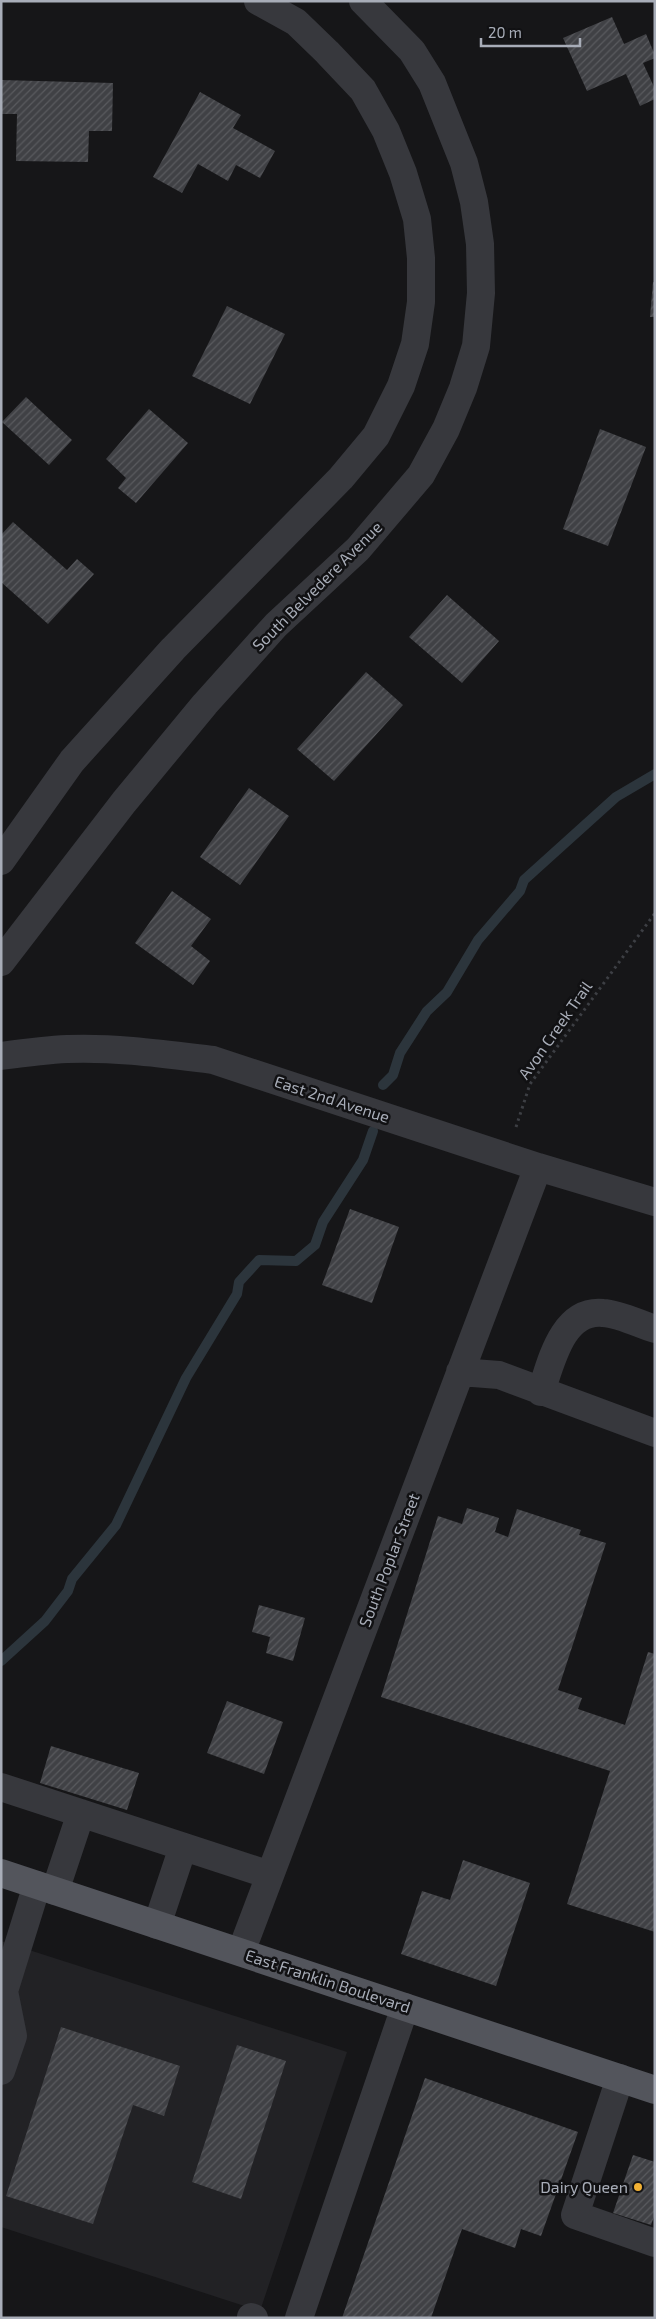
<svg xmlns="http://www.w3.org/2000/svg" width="656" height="2319" font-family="'Exo 2',sans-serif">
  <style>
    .built { fill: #222225 }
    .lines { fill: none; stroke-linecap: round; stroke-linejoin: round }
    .stream { stroke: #2c353c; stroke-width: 10 }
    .building { fill: url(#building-hatch) }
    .path { stroke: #3d3f44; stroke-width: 3; stroke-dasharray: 2.5 4; stroke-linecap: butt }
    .minor { stroke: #37383d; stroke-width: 28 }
    .major { stroke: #53555c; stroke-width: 28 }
    .poi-dot { fill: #f2b134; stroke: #111113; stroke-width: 2 }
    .labels { text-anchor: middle; stroke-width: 5; stroke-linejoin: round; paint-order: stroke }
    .street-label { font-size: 16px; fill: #a8adb8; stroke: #111113 }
    .poi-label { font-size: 16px; fill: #a8adb8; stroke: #111113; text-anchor: end }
  </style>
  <defs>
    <pattern id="building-hatch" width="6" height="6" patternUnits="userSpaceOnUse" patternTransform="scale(1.25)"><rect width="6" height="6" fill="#404145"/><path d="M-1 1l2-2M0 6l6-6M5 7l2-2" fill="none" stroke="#595a5e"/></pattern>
  </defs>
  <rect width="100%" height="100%" fill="#161618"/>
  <path class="built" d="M1,1941L347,2052L260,2311L1,2227Z"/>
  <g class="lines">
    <path class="stream" d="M383,1085L393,1075L400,1053L427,1011L447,992L478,940L520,891L524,880L616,797L655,774
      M1,1661L45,1621L68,1591L72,1579L116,1525L186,1378L237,1294L239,1282L259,1260L296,1261L315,1245L323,1222L363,1160L373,1131"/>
  </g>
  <path class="building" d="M612,17L624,44L646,34L655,55V58L643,63L655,89V99L640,106L626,74L587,91L563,38Z
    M1,80L113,83L112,131H89L88,162L16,161L17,114H1Z
    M200,92L241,115L233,128L275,151L260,178L236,165L228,181L198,164L182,193L153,177Z
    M653,282H655V317H650Z
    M227,306L285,334L250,404L192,376Z
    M26,397L72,440L49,465L2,422Z
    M149,409L188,443L136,503L118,488L126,478L106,459Z
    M600,429L646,447L608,546L563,529Z
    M13,522L67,570L77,559L94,574L48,624L1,582V535Z
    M447,595L499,641L462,683L409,637Z
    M366,672L403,705L334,781L297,749Z
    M249,788L289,816L240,885L200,857Z
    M172,891L211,919L191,946L210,961L193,985L135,943Z
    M350,1209L399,1227L372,1303L322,1285Z
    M467,1508L499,1518L495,1532L508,1537L517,1509L581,1530L579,1535L606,1543L558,1690L582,1698L578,1709L625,1725L648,1652L655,1654V1932L567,1904L610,1771L381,1697L438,1516L462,1524Z
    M259,1605L305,1618L293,1661L266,1653L270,1637L252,1632Z
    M227,1701L283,1722L264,1774L207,1753Z
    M51,1746L139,1773L127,1810L40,1783Z
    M463,1860L530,1883L496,1986L401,1954L422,1891L450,1900Z
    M61,2027L180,2066L164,2116L133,2105L93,2224L6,2196Z
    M237,2045L286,2061L241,2199L192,2182Z
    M425,2078L578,2132L541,2236L521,2229L515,2248L462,2229L431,2318H342Z
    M633,2155L655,2162V2214L651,2225L613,2213Z"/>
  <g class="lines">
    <path class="path" d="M516,1127L530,1084L655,913"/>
    <path class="minor" d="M1,861L72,761L173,649L341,478L376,436L401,386L415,344L421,302V258L417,219L403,173L386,131L363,90L327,52L296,22L258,1
      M1,962L124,802L205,704L276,625L358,549L421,475L446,429L463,388L476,346L481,293L480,244L474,202L464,163L432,83L412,51L363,1
      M1,1056C23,1053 45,1050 67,1049C115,1047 164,1054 213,1060L538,1167L655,1202
      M460,1372L499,1375L655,1433
      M541,1392C551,1363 562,1309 603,1313C620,1314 639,1324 655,1329
      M1,1787L270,1875
      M55,1891L81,1813
      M157,1925L183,1847
      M241,1952L538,1167
      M1,2071L13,2036L4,1991L37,1885
      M620,2078L575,2215L655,2243
      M251,2317L254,2318
      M299,2318L405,2007"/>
    <path class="major" d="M1,1873L655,2090"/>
  </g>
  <circle class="poi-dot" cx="638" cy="2187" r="5"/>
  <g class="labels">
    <g class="street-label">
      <text transform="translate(317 586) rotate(-45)" y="6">South Belvedere Avenue</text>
      <text transform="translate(555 1030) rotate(-55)" y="6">Avon Creek Trail</text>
      <text transform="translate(332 1099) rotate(18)" y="6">East 2nd Avenue</text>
      <text transform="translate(389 1560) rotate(-69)" y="6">South Poplar Street</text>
      <text transform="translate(328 1981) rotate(18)" y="6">East Franklin Boulevard</text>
    </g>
    <g class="poi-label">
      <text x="628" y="2193">Dairy Queen</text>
    </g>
  </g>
  <rect width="656" height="2319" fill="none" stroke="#a8adb8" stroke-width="5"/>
  <path d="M481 38v8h99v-8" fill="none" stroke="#a8adb8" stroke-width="2.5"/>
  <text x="488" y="38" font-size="15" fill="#a8adb8" stroke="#111113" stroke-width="4" paint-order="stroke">20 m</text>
</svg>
